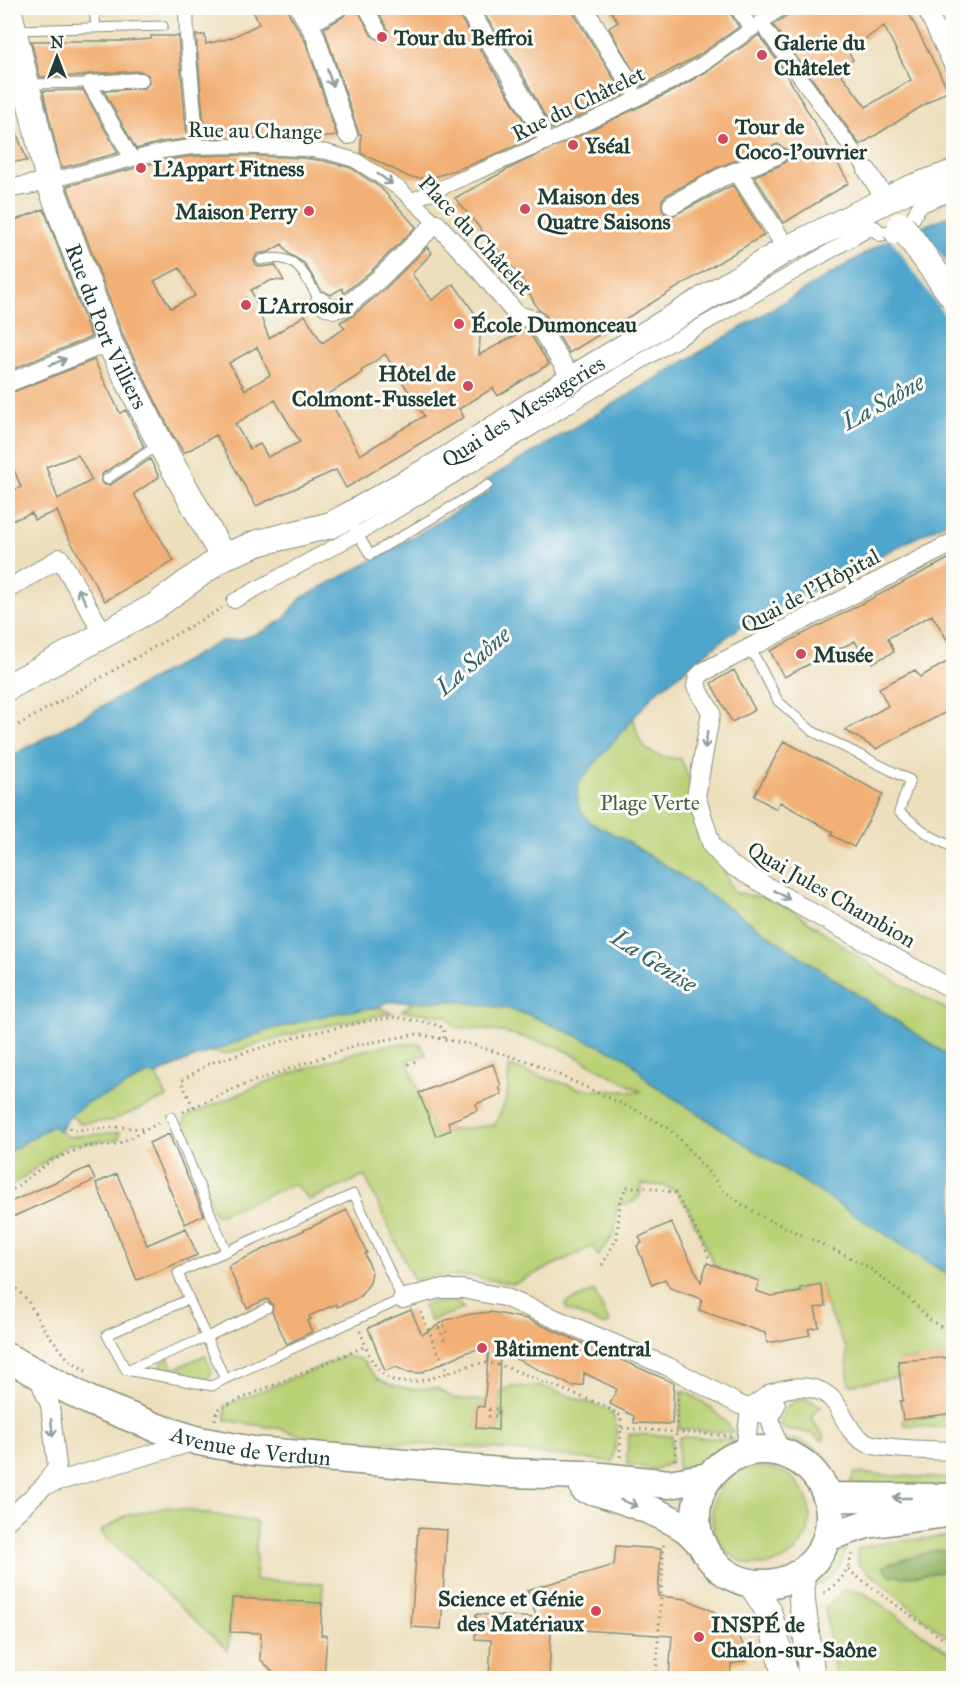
<svg xmlns="http://www.w3.org/2000/svg" width="961" height="1686" font-family="'IM FELL Great Primer',serif">
  <style>
    .green { fill: #b9d074; stroke: #6c8654; stroke-width: 1.5 }
    .forest { fill: #92b266; stroke: #58784d; stroke-width: 1.5 }
    .water { fill: #4fa6cc; stroke: #377280; stroke-width: 1.5 }
    .pier { fill: #eddfbe }
    .building { fill: #f2b076; fill-rule: evenodd }
    .lines { fill: none; stroke-linecap: round; stroke-linejoin: round }
    .service-casing { stroke: #868e79; stroke-width: 11 }
    .pedestrian-casing { stroke: #868e79; stroke-width: 16 }
    .minor-casing { stroke: #868e79; stroke-width: 20 }
    .secondary-casing { stroke: #868e79; stroke-width: 28 }
    .primary-casing { stroke: #868e79; stroke-width: 31 }
    .path { stroke: #868e79; stroke-width: 3; stroke-dasharray: 1.5 4.5; stroke-linecap: butt }
    .service { stroke: #fff; stroke-width: 9 }
    .pedestrian { stroke: #fff; stroke-width: 14 }
    .minor { stroke: #fff; stroke-width: 18 }
    .secondary { stroke: #fff; stroke-width: 26 }
    .primary { stroke: #fff; stroke-width: 28 }
    .pedestrian-bridge-casing { stroke: #868e79; stroke-width: 16; stroke-linecap: butt }
    .secondary-bridge-casing { stroke: #868e79; stroke-width: 28; stroke-linecap: butt }
    .pedestrian-bridge { stroke: #fff; stroke-width: 14 }
    .secondary-bridge { stroke: #fff; stroke-width: 26 }
    .oneway { stroke: #8f9e9a }
    .poi-dot { fill: #d1495b; stroke: #fdfcf7; stroke-width: 2 }
    .labels { text-anchor: middle; stroke-width: 6; stroke-linejoin: round; paint-order: stroke }
    .poi-label { font-size: 22px; font-weight: bold; fill: #1f3d34; stroke: #fdfcf7; text-anchor: start }
    .street-label { font-size: 22px; fill: #1f3d34; stroke: #fdfcf7 }
    .park-label { font-size: 22px; fill: #466244; stroke: #fdfcf7 }
    .water-label { font-size: 24px; font-style: italic; fill: #306269; stroke: #fdfcf7 }
  </style>
  <rect width="100%" height="100%" fill="#fdfcf7"/>
  <filter id="ink" filterUnits="userSpaceOnUse"><feTurbulence type="fractalNoise" baseFrequency=".0167" numOctaves="2"/><feDisplacementMap in="SourceGraphic" scale="12" xChannelSelector="R" yChannelSelector="G"/><feConvolveMatrix kernelMatrix="1 2 1 2 8 2 1 2 1" color-interpolation-filters="sRGB"/></filter>
  <filter id="wash" filterUnits="userSpaceOnUse"><feTurbulence type="fractalNoise" baseFrequency=".008" numOctaves="4" result="noise"/><feDisplacementMap in="SourceGraphic" scale="24" xChannelSelector="R" yChannelSelector="G"/><feGaussianBlur stdDeviation="1.35" result="paint"/><feColorMatrix in="noise" values="0 0 0 0 0 0 0 0 0 0 0 0 0 0 0 0 0 1.4 0 .05"/><feComposite in="paint" operator="in"/></filter>
  <g filter="url(#wash)">
    <rect width="100%" height="100%" fill="#eddfbe"/>
    <path class="green" d="M634,717C638,750 650,757 681,759L733,892L768,899L792,910L886,976L953,1013V1059L677,873L621,838L589,822L579,808L577,793L580,781Z
      M454,1001L505,1008L529,1015L628,1058L649,1082L953,1278V1357L925,1360L918,1365L917,1359L899,1361V1377L849,1385L846,1348L826,1306L821,1284L800,1288L801,1291L779,1295V1302L755,1291L759,1281L742,1275L738,1288L715,1266L686,1205L676,1191L664,1186L642,1184C643,1199 631,1206 617,1204L615,1233L598,1256L593,1246L514,1284L469,1276H437L414,1281L365,1176L309,1200L295,1184L215,1216L183,1134V1124L188,1116L266,1082L356,1052L393,1044H420L427,1055L407,1060L436,1136L451,1130L495,1125L507,1097L509,1066L581,1089L642,1092L559,1047L504,1032L455,1027L447,1016L402,1011L413,1002Z
      M378,1007L392,1013L310,1029L225,1054L209,1052L269,1030L330,1014Z
      M148,1074L156,1075L167,1097L111,1121L81,1123L70,1116L86,1103L119,1090Z
      M52,1126L68,1137L120,1132L119,1139L68,1145L8,1188V1152Z
      M594,1291L610,1323L605,1326L566,1309V1303Z
      M448,1301L459,1304L464,1309L430,1321L423,1306L427,1303Z
      M205,1355L212,1371L209,1378L204,1380L162,1372L160,1368L162,1363L168,1357L174,1369Z
      M345,1356L361,1359L378,1379L395,1386L412,1389L437,1388L453,1398L485,1401L484,1407L477,1406L476,1428L498,1430L500,1391L511,1387L541,1386L609,1410C621,1423 615,1446 613,1462L497,1449L304,1437L282,1429L225,1420V1406Z
      M682,1391C702,1399 722,1415 734,1433L679,1429Z
      M804,1398L822,1406L813,1414L812,1420L825,1437L822,1441L810,1433L780,1428C780,1412 787,1402 804,1398Z
      M941,1411L942,1417L953,1416V1428L904,1425L903,1420L934,1416V1412Z
      M628,1434L672,1436L671,1462L656,1470L627,1464Z
      M679,1437L734,1439L733,1442L698,1465L677,1469Z
      M782,1438C820,1443 822,1451 840,1481L827,1475L818,1465L807,1456L786,1445Z
      M712 1516a49 49 0 1 1 98 0a49 49 0 1 1-98 0Z
      M854,1473L954,1479L953,1488L850,1484Z
      M168,1507L257,1522L255,1580L323,1583L322,1603L232,1598L228,1651L100,1532L125,1516Z
      M953,1536V1642L858,1564L857,1549L881,1543Z
      M846,1538C847,1562 832,1582 809,1588C816,1566 829,1553 846,1538Z
      M846,1589L864,1593L953,1655V1678H836L825,1608Z"/>
    <path class="forest" d="M935,1550H949L952,1561L942,1572L902,1577L890,1575L883,1566Z"/>
    <path class="water" d="M953,214V519L741,626L654,694L580,781L577,793L579,808L589,822L621,838L677,873L953,1059V1278L649,1082L628,1058L529,1015L505,1008L454,1001L388,1002L378,1007L330,1014L269,1030L186,1061L156,1075L147,1074L119,1090L86,1103L70,1116L60,1131L52,1126L8,1152V758L221,641L238,640L264,631L284,619L301,598L366,564L491,491L485,481L884,242Z"/>
    <path class="pier" d="M919,225L953,271V327L890,238L882,240Z"/>
    <g id="blocks">
      <path class="building" d="M252,8H288L289,14L305,40L337,136L296,140L205,138L196,35H205L206,44L231,38L259,24Z
        M351,8H357L371,35L380,40L386,36L388,30L376,8H456L458,14L497,76L534,138L475,163L429,179L409,177L361,153V134H359L324,28L343,17Z
        M480,8H573L574,14L624,95L552,129L517,64Z
        M609,8H728L730,13L739,27L699,55L642,86L609,28L618,22Z
        M790,8H906L948,90L860,145L773,25L787,15ZM884,26L911,80L866,107L837,68L853,60L848,51Z
        M759,35L785,72L849,183L784,223L754,176L781,165L786,161L787,150L778,144L716,168L666,195L662,200V210L666,214L672,216L733,185L764,235L569,353L545,314L538,309L520,277L455,198L514,166L677,89L709,70Z
        M151,36H178L187,139L161,142L136,149L104,91L145,88L149,83L148,75L140,71L88,74L83,76L40,77L31,41H126L151,39Z
        M83,90L118,153L61,168L43,91Z
        M8,112H9L27,161L8,162Z
        M234,155L303,158L325,161L351,168L381,188L416,227L371,271L344,293L342,288L331,295L321,290L304,263L289,254L282,244L269,252L257,254L254,260L256,265L261,267L275,265L284,281L272,280L251,290L269,338L305,315L322,343L345,328L340,322L352,316L386,288L427,247L432,253L412,274L432,300L454,284L481,322L479,355L527,329L549,364L498,396L493,388L459,409L464,417L346,488L336,470L256,506L216,435L184,453L172,434L123,336L67,186L165,160L193,156ZM180,268L195,296L171,308L154,281ZM257,347L270,375L245,390L229,363ZM385,354L424,416L360,455L327,395L362,373L361,371ZM275,400L300,442L268,457L260,444L250,449L235,424Z
        M44,209L91,337L8,371V223Z
        M94,360L120,413L126,410L144,447L103,473L101,477V482L105,485H110L150,459L159,477L134,494L174,561L105,601L67,535L57,511L34,520L32,513L8,522V492L21,487L8,455V394ZM78,455L92,480L58,499L46,467Z
        M954,556V651L932,615L888,638L894,652L872,663L865,648L860,650L855,641L784,677L770,651Z
        M954,658V708L876,749L845,730L888,706L879,688L915,670L920,677Z
        M734,670L755,710L732,722L711,683Z
        M784,741L883,794L854,847L831,835L833,832L780,802L776,809L754,796Z
        M493,1064L501,1086L499,1087L502,1094L476,1104L478,1110L448,1122L451,1130L436,1136L419,1093Z
        M169,1134L204,1215L185,1224L149,1143Z
        M89,1167L95,1180L8,1219V1203Z
        M117,1174L147,1245L186,1228L197,1255L137,1280L96,1183Z
        M347,1210L367,1253L365,1254L372,1272L370,1283L359,1298L337,1307L336,1304L309,1316L311,1319L307,1321L312,1332L287,1344L272,1312L273,1305L267,1299L247,1308L228,1266Z
        M671,1222L701,1282L707,1263L759,1281L756,1291L771,1296L801,1292L800,1288L820,1284L826,1306L815,1308L819,1327L808,1329L810,1335L767,1343L765,1333L699,1310L702,1299L670,1288L665,1279L652,1285L637,1246L642,1243L639,1237Z
        M411,1310L422,1335L446,1320L471,1314L491,1312L527,1319L674,1383L672,1424L634,1423V1416L610,1404L617,1389L584,1373L583,1385L572,1386L500,1351L498,1430L476,1428L477,1406L484,1407L489,1347L467,1352L420,1373L407,1372L396,1367L385,1371L368,1328Z
        M954,1357V1413L903,1420L900,1401H903L898,1361Z
        M418,1528L447,1530L441,1629L411,1627Z
        M616,1546L661,1549L658,1596L686,1599L713,1611L731,1628L741,1640L748,1660L731,1664L730,1678H669L672,1636L551,1628L549,1678H489L491,1640L475,1639L476,1614L537,1618L527,1590L614,1565Z
        M232,1598L322,1603L321,1635H327L324,1678H279L260,1659L261,1633L230,1632Z"/>
    </g>
  </g>
  <g filter="url(#ink)">
    <use href="#blocks" fill-opacity="0" stroke="#868e79" stroke-width="1.5"/>
    <g class="lines">
      <g class="service-casing">
        <path id="service" d="M94,8L96,28
          M16,30L163,26
          M29,84L89,83
          M261,260C298,251 304,275 320,301
          M107,479L160,444
          M348,517L370,555L488,485
          M751,649L778,701L812,731L910,780L899,812L929,835L954,848
          M171,1117L226,1251
          M189,1299L225,1379L402,1299L354,1194L178,1273L189,1299L107,1335L126,1370L207,1337L267,1308
          M126,1370L212,1386L225,1379"/>
      </g>
      <g class="pedestrian-casing">
        <path id="pedestrian" d="M186,8L187,37
          M366,8L379,31
          M737,8L752,29
          M953,8H954
          M761,23L867,170
          M188,45L197,147
          M132,159L89,83L141,80
          M49,181L163,151L192,147L234,146L304,149L327,152L355,160L400,189L436,223
          M413,200L547,142L673,81L704,63L781,8
          M913,218L919,206L954,192
          M234,601L358,534L678,339L867,230L875,228L880,234L890,232"/>
      </g>
      <g class="minor-casing">
        <path id="minor" d="M299,8L315,35L348,135
          M467,8L507,70L541,130
          M584,8L631,86
          M926,8L954,67
          M310,23L337,8
          M867,170L886,200
          M738,172L787,249
          M8,189L49,181
          M672,205L720,178L777,155
          M320,301L326,306L334,309L345,307L379,279L436,223L483,274L517,315L535,320L572,379
          M8,383L109,342
          M954,542L703,672L698,677L696,686L711,712L696,796L712,846L729,864L802,907L954,990
          M8,589L60,558L104,635
          M402,1299L439,1289H462L504,1297L669,1367L740,1405L750,1408C758,1403 765,1396 773,1393C794,1384 822,1384 836,1404C846,1419 849,1435 867,1443C884,1450 933,1450 954,1451
          M771,1393L776,1405L770,1418L779,1452
          M745,1452L750,1408L770,1418
          M45,1485L196,1441
          M8,1520L45,1485L57,1466L50,1405L36,1372"/>
      </g>
      <g class="secondary-casing">
        <g id="secondary">
          <path id="s1" d="M8,8L49,181L109,342L159,441L223,557"/>
          <path id="s2" d="M8,687L154,607L223,557L258,543L331,525L348,516L443,462L572,379L787,249L909,189L954,173"/>
          <path d="M801,1571L802,1601L812,1678"/>
          <path d="M750,1582L768,1610L786,1678"/>
        </g>
      </g>
      <g class="primary-casing">
        <g id="primary">
          <path id="s3" d="M8,1358L90,1401L155,1427L199,1441L253,1451L512,1473L583,1475L669,1484L709,1477"/>
          <circle cx="763" cy="1517" r="67"/>
          <path d="M584,1488C610,1494 663,1513 685,1528C691,1532 696,1539 702,1544"/>
          <path d="M827,1497L951,1498"/>
          <path d="M827,1537L867,1524L954,1512"/>
        </g>
      </g>
      <path class="path" d="M8,731L222,608
        M408,1064L416,1061
        M193,1107L181,1081L210,1063L307,1034L368,1021L395,1017L439,1025L444,1030V1039
        M183,1112L235,1088L357,1045L417,1034L473,1045L533,1063L640,1112L668,1128L683,1142L723,1190L743,1205L761,1216L864,1264L912,1301L930,1320L954,1335
        M64,1125L73,1130L122,1127L142,1129
        M8,1193L52,1160L84,1147L116,1145L161,1122
        M602,1265L617,1238L620,1202L626,1187H647L675,1193L701,1238L710,1261
        M8,1280L28,1301L42,1326L68,1359L86,1371
        M421,1312L434,1344L449,1373
        M360,1331C365,1343 369,1358 378,1369C402,1401 454,1365 483,1363C491,1363 499,1365 506,1367L605,1406L621,1416L620,1458
        M444,1340L439,1328L444,1326L448,1337
        M489,1409H498V1416H489Z
        M215,1420L217,1409L366,1346
        M622,1428L731,1436
        M675,1460L678,1392
        M700,1567L714,1581L730,1590
        M848,1570L954,1647
        M824,1593C842,1581 847,1573 853,1552
        M656,1678L664,1543"/>
      <use href="#service" class="service"/>
      <use href="#pedestrian" class="pedestrian"/>
      <use href="#minor" class="minor"/>
      <use href="#secondary" class="secondary"/>
      <use href="#primary" class="primary"/>
      <g class="pedestrian-bridge-casing">
        <path id="pedestrian-bridge" d="M890,232L894,237"/>
      </g>
      <g class="secondary-bridge-casing">
        <path id="secondary-bridge" d="M901,225L954,298"/>
      </g>
      <use href="#pedestrian-bridge" class="pedestrian-bridge"/>
      <use href="#secondary-bridge" class="secondary-bridge"/>
    </g>
    <defs><path id="oneway-shaft" d="M-6 0H5M1.5-3L5.5 0L1.5 3" fill="none" stroke-width="1.6" stroke-linecap="round" stroke-linejoin="round" transform="scale(1.5)"/></defs>
    <g class="oneway">
      <use href="#oneway-shaft" transform="translate(330 78) rotate(72)"/>
      <use href="#oneway-shaft" transform="translate(385 179) rotate(35)"/>
      <use href="#oneway-shaft" transform="translate(58 362) rotate(-22)"/>
      <use href="#oneway-shaft" transform="translate(82 596) rotate(-120)"/>
      <use href="#oneway-shaft" transform="translate(706 740) rotate(100)"/>
      <use href="#oneway-shaft" transform="translate(782 895) rotate(30)"/>
      <use href="#oneway-shaft" transform="translate(52 1428) rotate(83)"/>
      <use href="#oneway-shaft" transform="translate(902 1498) rotate(-180)"/>
      <use href="#oneway-shaft" transform="translate(629 1503) rotate(20)"/>
    </g>
  </g>
  <g class="poi-dot">
    <circle cx="382" cy="37" r="6"/>
    <circle cx="762" cy="55" r="6"/>
    <circle cx="723" cy="139" r="6"/>
    <circle cx="573" cy="145" r="6"/>
    <circle cx="141" cy="168" r="6"/>
    <circle cx="525" cy="209" r="6"/>
    <circle cx="309" cy="211" r="6"/>
    <circle cx="246" cy="305" r="6"/>
    <circle cx="459" cy="324" r="6"/>
    <circle cx="468" cy="386" r="6"/>
    <circle cx="801" cy="654" r="6"/>
    <circle cx="482" cy="1348" r="6"/>
    <circle cx="596" cy="1611" r="6"/>
    <circle cx="699" cy="1637" r="6"/>
  </g>
  <g class="labels">
    <g class="poi-label">
      <text x="394" y="45">Tour du Beffroi</text>
      <text x="774" y="50">Galerie du<tspan x="774" dy="25">Châtelet</tspan></text>
      <text x="735" y="134">Tour de<tspan x="735" dy="25">Coco-l'ouvrier</tspan></text>
      <text x="585" y="153">Yséal</text>
      <text x="153" y="176">L'Appart Fitness</text>
      <text x="537" y="204">Maison des<tspan x="537" dy="25">Quatre Saisons</tspan></text>
      <text x="297" y="219" text-anchor="end">Maison Perry</text>
      <text x="258" y="313">L'Arrosoir</text>
      <text x="471" y="332">École Dumonceau</text>
      <text x="456" y="381" text-anchor="end">Hôtel de<tspan x="456" dy="25">Colmont-Fusselet</tspan></text>
      <text x="813" y="662">Musée</text>
      <text x="494" y="1356">Bâtiment Central</text>
      <text x="584" y="1606" text-anchor="end">Science et Génie<tspan x="584" dy="25">des Matériaux</tspan></text>
      <text x="711" y="1632">INSPÉ de<tspan x="711" dy="25">Chalon-sur-Saône</tspan></text>
    </g>
    <g class="street-label">
      <text transform="translate(578 103) rotate(-26)" y="8">Rue du Châtelet</text>
      <text transform="translate(255 130) rotate(1)" y="8">Rue au Change</text>
      <text transform="translate(476 235) rotate(47)" y="8">Place du Châtelet</text>
      <text dy="8" stroke="none"><textPath href="#s1" startOffset="334">Rue du Port Villiers</textPath></text>
      <text dy="8" stroke="none"><textPath href="#s2" startOffset="588">Quai des Messageries</textPath></text>
      <text transform="translate(810 590) rotate(-28)" y="8">Quai de l'Hôpital</text>
      <text transform="translate(832 894) rotate(30)" y="8">Quai Jules Chambion</text>
      <text dy="8" stroke="none"><textPath href="#s3" startOffset="261">Avenue de Verdun</textPath></text>
    </g>
    <g class="park-label">
      <text x="650" y="810">Plage Verte</text>
    </g>
    <g class="water-label">
      <text transform="translate(883 402) rotate(-29)" y="8">La Saône</text>
      <text transform="translate(473 661) rotate(-41)" y="8">La Saône</text>
      <text transform="translate(654 961) rotate(33)" y="8">La Genise</text>
    </g>
  </g>
  <rect width="961" height="1686" fill="none" stroke="#fdfcf7" stroke-width="30"/>
  <g transform="translate(57 57)" stroke="#fdfcf7" stroke-width="4.5" paint-order="stroke">
  <path d="M0-4.5L10 22L0 15L-10 22Z" fill="#1f3d34"/>
  <text y="-9" font-size="16" font-weight="bold" text-anchor="middle" fill="#1f3d34">N</text>
  </g>
</svg>
